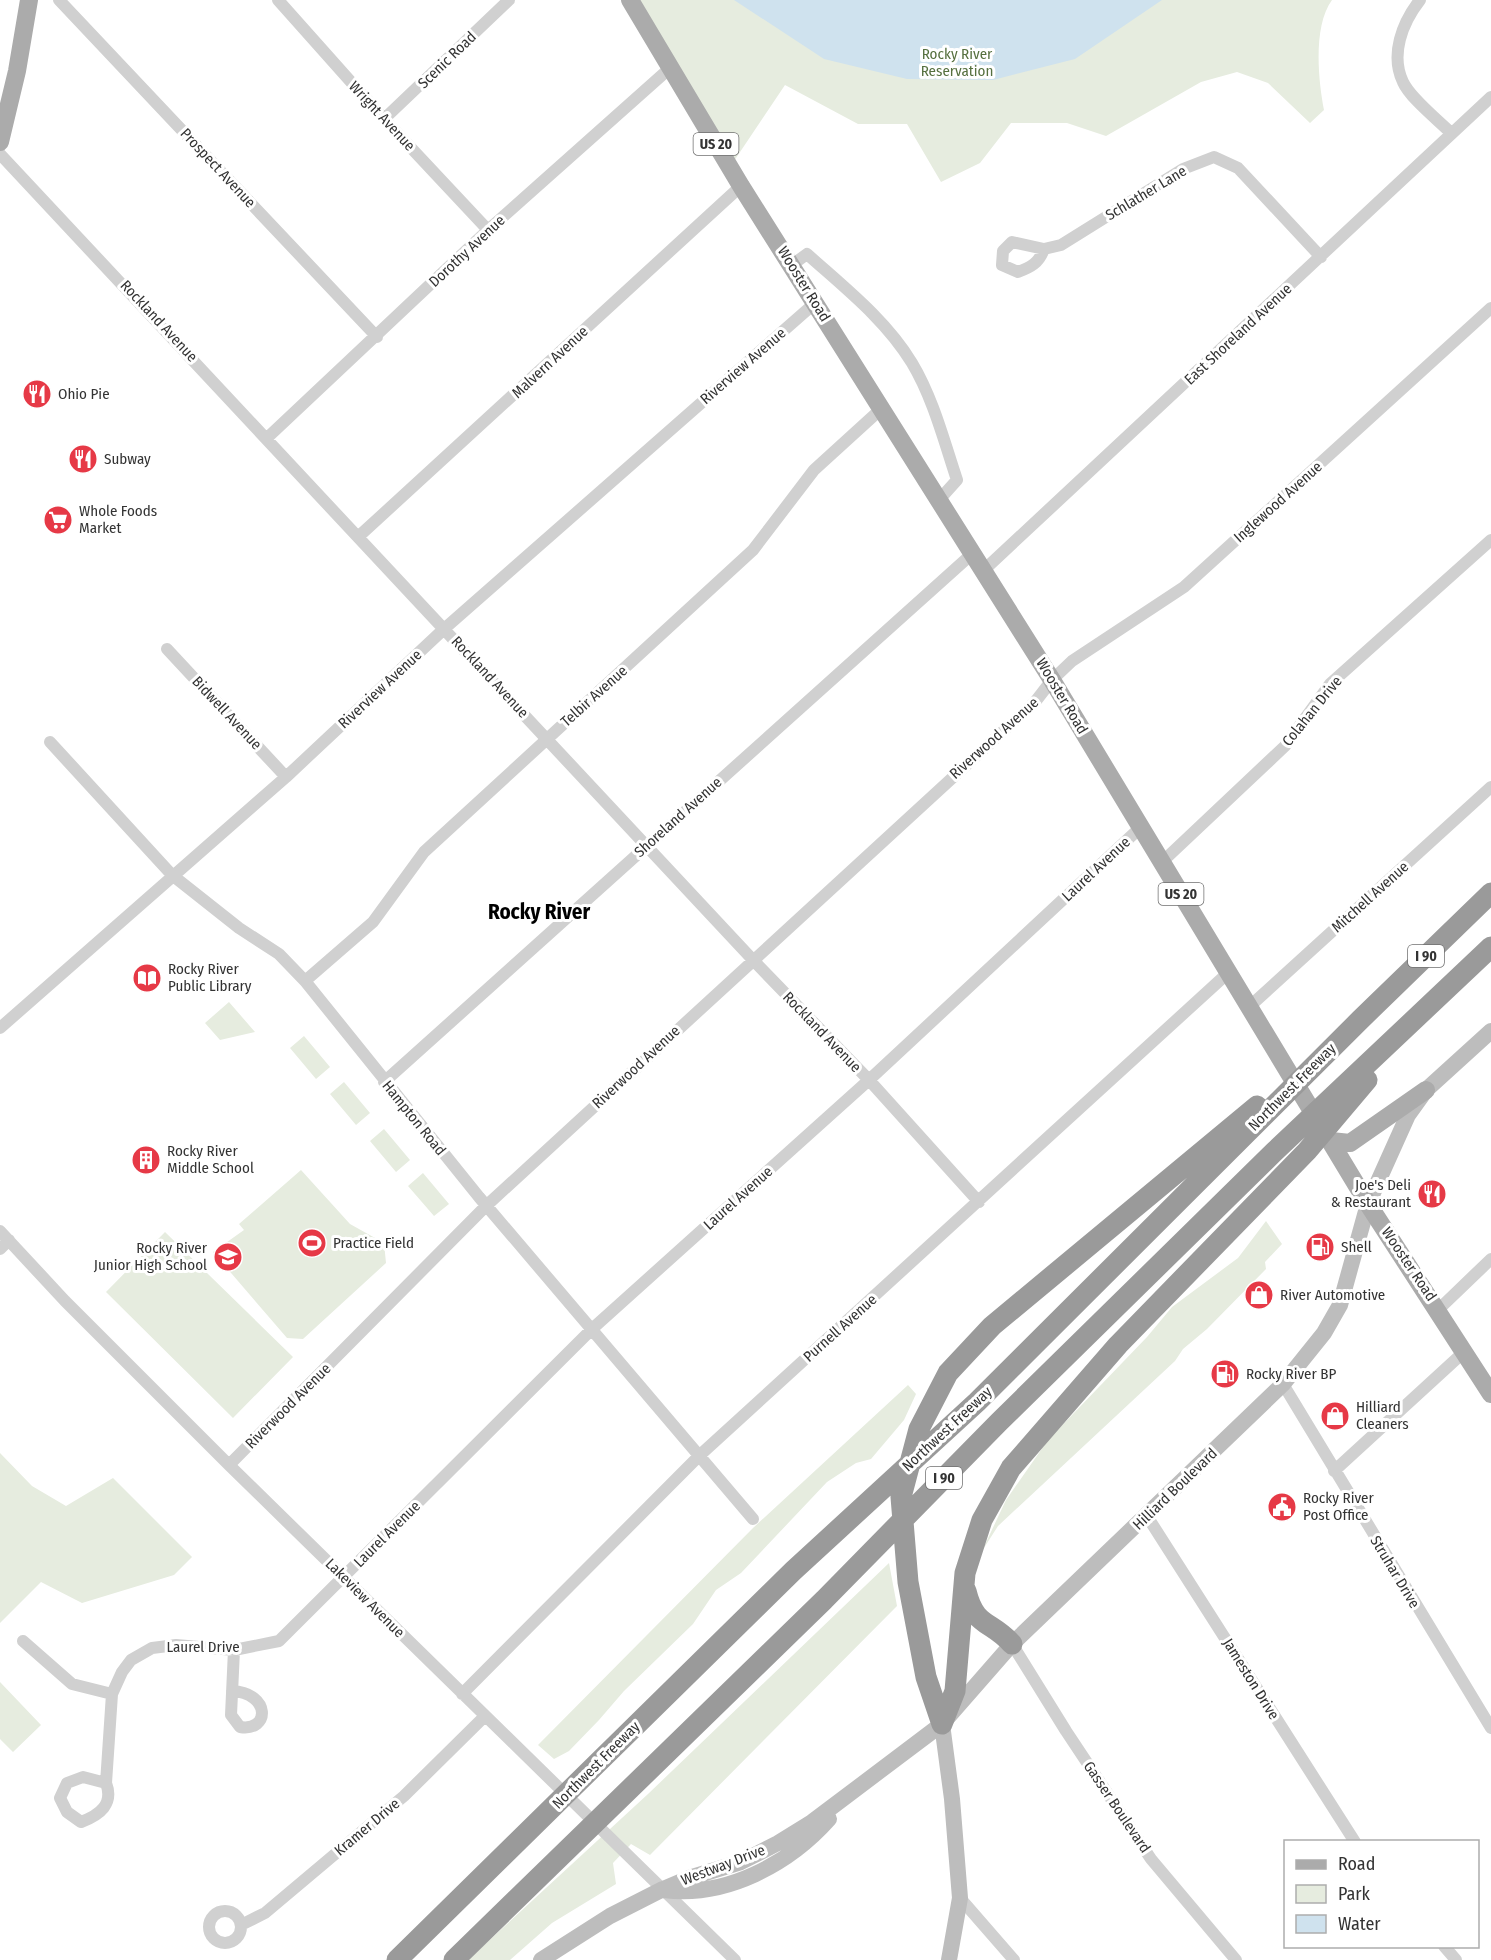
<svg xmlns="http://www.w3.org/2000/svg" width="1491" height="1960" font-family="'Fira Sans Condensed',sans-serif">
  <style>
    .green { fill: #e6ecdf }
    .water { fill: #cfe2ee }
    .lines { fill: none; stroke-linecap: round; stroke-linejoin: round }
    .street { stroke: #d0d0d0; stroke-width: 12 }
    .secondary { stroke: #bdbdbd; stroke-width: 16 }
    .primary { stroke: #ababab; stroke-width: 18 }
    .highway { stroke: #9a9a9a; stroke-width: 21 }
    .labels { text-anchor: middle; stroke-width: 6; stroke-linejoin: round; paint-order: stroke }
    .shield { fill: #fff; stroke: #707070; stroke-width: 1.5 }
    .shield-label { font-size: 14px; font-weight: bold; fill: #333 }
    .park-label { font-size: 15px; fill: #56703f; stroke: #fff }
    .street-label { font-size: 15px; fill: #333; stroke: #fff }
    .poi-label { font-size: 15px; fill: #333; stroke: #fff; text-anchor: start }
    .district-label { font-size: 21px; font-weight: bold; fill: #000; stroke: #fff }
  </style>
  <rect width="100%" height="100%" fill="#fff"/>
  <path class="green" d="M630,0H1332C1313,26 1318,79 1324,110L1310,123L1268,83L1237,72L1201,82L1106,136L1067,123H1011L980,163L941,182L907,124H858L785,85L734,161Z
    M229,1002L255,1032L220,1040L205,1023Z
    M304,1036L330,1067L316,1079L290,1048Z
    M344,1082L370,1113L356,1125L330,1094Z
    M384,1129L410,1160L396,1172L370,1141Z
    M301,1170L350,1224L384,1243L386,1263L303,1339L287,1338L213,1252L244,1230L239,1224Z
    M423,1173L449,1204L434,1216L408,1186Z
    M1266,1221L1282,1244L1265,1262L1266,1269L1207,1329L1183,1349L1175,1361L998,1526L982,1551L1006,1500L1048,1440L1147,1337L1172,1307L1238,1258Z
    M165,1232L293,1357L233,1418L106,1292Z
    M908,1385L916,1394L904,1420L871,1459L856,1463L827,1482L741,1573L716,1590L693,1624L624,1691L599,1720L569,1751L554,1759L538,1745L753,1528Z
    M0,1453L32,1486L66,1506L113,1478L192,1557L174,1575L82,1603L41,1582L0,1623Z
    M889,1563L897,1606L650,1855L631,1844L613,1863L616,1884L552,1923L510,1960H468L648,1794Z
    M0,1682L41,1725L13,1752L0,1739Z"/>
  <path class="water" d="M734,0H1162L1075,59L993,80L907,79L824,59Z"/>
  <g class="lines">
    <path class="street" d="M59,0L377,337
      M278,0L384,119L488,230
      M1420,0C1402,23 1390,55 1403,82C1410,98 1438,120 1451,133
      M384,119L509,0
      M0,154L753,960L869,1080L979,1202
      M1044,249C1039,263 1031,267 1018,272L1002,265L1003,251L1012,242L1044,249L1061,245L1183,169L1214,157L1238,168L1321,257
      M792,265L807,254C845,288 886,320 912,363C933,398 944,441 957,480L939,500
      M267,438L488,230L670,68
      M358,537L741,186
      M984,570L1491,97
      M167,649L286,777
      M50,742L172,875L239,928L279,954L305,981L479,1197L753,1519
      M1162,862L1285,746L1330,684L1491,540
      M305,981L373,922L424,852L753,550L814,470L881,409
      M1249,1007L1491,787
      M0,1028L286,777L444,629L815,303
      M384,1082L973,553
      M0,1231L65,1301L229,1465L735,1960
      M0,1249L9,1240
      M1439,1309L1491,1259
      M1283,1384L1491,1728
      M229,1465L486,1206L1035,702L1052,680L1072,661L1184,587L1491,308
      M1334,1471L1465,1351
      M1147,1516L1355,1842
      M23,1641L72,1684L112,1694
      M1012,1644L1066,1731L1151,1859L1236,1960
      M232,1691C271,1693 270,1732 240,1727L231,1715L234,1650
      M462,1694L700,1455L1229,972
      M106,1783C114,1804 100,1815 81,1822L67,1812L60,1798L67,1783L83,1777L106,1783L112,1694L122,1672L131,1660L152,1648L176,1645L234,1650L279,1641L592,1329L869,1080L1141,827
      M960,1898L1014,1960
      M209 1927a16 16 0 1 1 32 0a16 16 0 1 1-32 0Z
      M241,1925L265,1913L404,1796L484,1717
      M1444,1946L1456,1960"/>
    <path class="secondary" d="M942,1724L952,1799L960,1898L949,1960
      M664,1890C726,1898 789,1864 829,1819
      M541,1960L610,1916L663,1889L689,1878L741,1862L778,1843L812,1822L942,1724L1012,1644L1283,1384L1324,1333L1340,1305L1368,1204L1408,1115L1426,1090L1491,1031"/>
    <path class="primary" d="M630,0L741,186L1052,680L1368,1204L1491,1394
      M0,142L17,71L29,0
      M1331,1141L1350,1143L1426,1090"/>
    <path class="highway" d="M966,1591C975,1628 991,1620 1012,1644
      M942,1724L926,1677L908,1582L901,1497L919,1429L948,1373L992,1326L1257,1106
      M942,1724L955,1691L965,1573L982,1520L1011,1468L1118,1345L1307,1151L1367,1080
      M397,1960L793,1571L977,1402L1361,1019L1491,893
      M454,1960L824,1600L999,1422L1274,1152L1491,947"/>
  </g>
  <defs>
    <g id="restaurant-disc" transform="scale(1.5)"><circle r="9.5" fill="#e63946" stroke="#fff"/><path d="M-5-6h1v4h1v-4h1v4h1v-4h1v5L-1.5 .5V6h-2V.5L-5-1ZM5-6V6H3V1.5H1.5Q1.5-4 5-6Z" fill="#fff"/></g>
    <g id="supermarket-disc" transform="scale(1.5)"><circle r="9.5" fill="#e63946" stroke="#fff"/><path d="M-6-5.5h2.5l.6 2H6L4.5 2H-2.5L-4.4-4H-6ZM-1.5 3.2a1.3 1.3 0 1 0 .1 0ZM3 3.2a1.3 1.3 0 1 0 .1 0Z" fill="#fff"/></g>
    <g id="library-disc" transform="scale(1.5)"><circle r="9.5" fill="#e63946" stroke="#fff"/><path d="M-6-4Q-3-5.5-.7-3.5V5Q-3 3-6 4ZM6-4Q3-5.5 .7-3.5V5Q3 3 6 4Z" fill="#fff"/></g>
    <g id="building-disc" transform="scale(1.5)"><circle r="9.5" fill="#e63946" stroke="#fff"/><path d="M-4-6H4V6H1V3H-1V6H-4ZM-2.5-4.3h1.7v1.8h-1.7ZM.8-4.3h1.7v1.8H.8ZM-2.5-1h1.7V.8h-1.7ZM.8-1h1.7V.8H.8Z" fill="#fff"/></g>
    <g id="stadium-disc" transform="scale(1.5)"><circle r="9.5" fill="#e63946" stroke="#fff"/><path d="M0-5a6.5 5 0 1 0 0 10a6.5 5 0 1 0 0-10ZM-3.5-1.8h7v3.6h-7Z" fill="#fff"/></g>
    <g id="fuel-disc" transform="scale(1.5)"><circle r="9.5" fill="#e63946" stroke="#fff"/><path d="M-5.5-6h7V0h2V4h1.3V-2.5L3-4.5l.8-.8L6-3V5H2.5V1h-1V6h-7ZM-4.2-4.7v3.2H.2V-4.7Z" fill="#fff"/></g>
    <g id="school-disc" transform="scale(1.5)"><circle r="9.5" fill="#e63946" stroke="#fff"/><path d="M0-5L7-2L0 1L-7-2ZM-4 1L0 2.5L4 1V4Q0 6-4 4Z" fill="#fff"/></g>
    <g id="shop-disc" transform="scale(1.5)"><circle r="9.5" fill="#e63946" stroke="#fff"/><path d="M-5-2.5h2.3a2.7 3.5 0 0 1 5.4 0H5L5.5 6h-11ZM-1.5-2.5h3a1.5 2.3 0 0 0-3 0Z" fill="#fff"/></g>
    <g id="civic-disc" transform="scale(1.5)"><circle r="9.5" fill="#e63946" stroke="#fff"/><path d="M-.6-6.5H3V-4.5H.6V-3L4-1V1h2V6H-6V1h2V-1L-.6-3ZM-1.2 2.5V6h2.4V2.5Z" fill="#fff"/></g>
  </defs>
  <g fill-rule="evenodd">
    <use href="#restaurant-disc" x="37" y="394"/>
    <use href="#restaurant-disc" x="83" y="459"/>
    <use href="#supermarket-disc" x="58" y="520"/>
    <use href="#library-disc" x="147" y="978"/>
    <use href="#building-disc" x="146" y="1160"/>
    <use href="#restaurant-disc" x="1432" y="1194"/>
    <use href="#stadium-disc" x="312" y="1243"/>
    <use href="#fuel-disc" x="1320" y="1247"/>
    <use href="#school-disc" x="228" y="1257"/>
    <use href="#shop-disc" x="1259" y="1295"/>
    <use href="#fuel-disc" x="1225" y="1374"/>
    <use href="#shop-disc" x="1335" y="1416"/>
    <use href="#civic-disc" x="1282" y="1507"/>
  </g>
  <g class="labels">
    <g class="shield">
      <rect x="693.5" y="133" width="45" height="22" rx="4.5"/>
      <rect x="1158.5" y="883" width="45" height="22" rx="4.5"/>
      <rect x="1408" y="945" width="36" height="22" rx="4.5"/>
      <rect x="926" y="1467" width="36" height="22" rx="4.5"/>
    </g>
    <g class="shield-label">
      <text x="716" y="149">US 20</text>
      <text x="1181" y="899">US 20</text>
      <text x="1426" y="961">I 90</text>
      <text x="944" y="1483">I 90</text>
    </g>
    <g class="park-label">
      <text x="957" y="59">Rocky River<tspan x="957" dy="17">Reservation</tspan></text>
    </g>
    <g class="street-label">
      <text transform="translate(447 60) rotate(-44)" y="5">Scenic Road</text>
      <text transform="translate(382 116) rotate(47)" y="5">Wright Avenue</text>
      <text transform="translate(218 168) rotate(47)" y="5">Prospect Avenue</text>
      <text transform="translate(1146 193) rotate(-31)" y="5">Schlather Lane</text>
      <text transform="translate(467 251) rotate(-43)" y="5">Dorothy Avenue</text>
      <text transform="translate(804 284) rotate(58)" y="5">Wooster Road</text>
      <text transform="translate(159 321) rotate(47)" y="5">Rockland Avenue</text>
      <text transform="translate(1238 334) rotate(-43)" y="5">East Shoreland Avenue</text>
      <text transform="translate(550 362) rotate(-43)" y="5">Malvern Avenue</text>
      <text transform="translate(743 366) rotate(-41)" y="5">Riverview Avenue</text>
      <text transform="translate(1278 502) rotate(-42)" y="5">Inglewood Avenue</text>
      <text transform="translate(490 677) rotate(47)" y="5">Rockland Avenue</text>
      <text transform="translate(380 689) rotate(-43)" y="5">Riverview Avenue</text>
      <text transform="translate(594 696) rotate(-42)" y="5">Telbir Avenue</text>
      <text transform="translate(1062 696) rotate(59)" y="5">Wooster Road</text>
      <text transform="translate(1312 711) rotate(-51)" y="5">Colahan Drive</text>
      <text transform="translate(227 713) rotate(47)" y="5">Bidwell Avenue</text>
      <text transform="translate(994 738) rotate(-42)" y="5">Riverwood Avenue</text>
      <text transform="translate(678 817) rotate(-42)" y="5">Shoreland Avenue</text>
      <text transform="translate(1096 869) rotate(-43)" y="5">Laurel Avenue</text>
      <text transform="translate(1370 897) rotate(-42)" y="5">Mitchell Avenue</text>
      <text transform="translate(822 1032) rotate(46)" y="5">Rockland Avenue</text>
      <text transform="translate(636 1067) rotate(-43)" y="5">Riverwood Avenue</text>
      <text transform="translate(1292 1087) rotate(-45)" y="5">Northwest Freeway</text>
      <text transform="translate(414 1118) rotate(51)" y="5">Hampton Road</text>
      <text transform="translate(738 1198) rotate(-42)" y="5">Laurel Avenue</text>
      <text transform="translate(1409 1264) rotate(56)" y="5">Wooster Road</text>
      <text transform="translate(840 1328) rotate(-42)" y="5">Purnell Avenue</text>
      <text transform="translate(288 1406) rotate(-45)" y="5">Riverwood Avenue</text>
      <text transform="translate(947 1429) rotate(-43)" y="5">Northwest Freeway</text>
      <text transform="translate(1175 1489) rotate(-44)" y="5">Hilliard Boulevard</text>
      <text transform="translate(387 1534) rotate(-45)" y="5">Laurel Avenue</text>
      <text transform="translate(1395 1572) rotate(59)" y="5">Struhar Drive</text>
      <text transform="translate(365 1598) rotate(45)" y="5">Lakeview Avenue</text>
      <text x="203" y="1652">Laurel Drive</text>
      <text transform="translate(1251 1679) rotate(58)" y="5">Jameston Drive</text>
      <text transform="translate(596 1765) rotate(-45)" y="5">Northwest Freeway</text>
      <text transform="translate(1117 1807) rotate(56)" y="5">Gasser Boulevard</text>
      <text transform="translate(367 1827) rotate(-40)" y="5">Kramer Drive</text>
      <text transform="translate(723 1865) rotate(-21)" y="5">Westway Drive</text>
    </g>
    <g class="poi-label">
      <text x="58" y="399">Ohio Pie</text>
      <text x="104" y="464">Subway</text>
      <text x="79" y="516">Whole Foods<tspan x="79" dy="17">Market</tspan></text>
      <text x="168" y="974">Rocky River<tspan x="168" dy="17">Public Library</tspan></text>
      <text x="167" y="1156">Rocky River<tspan x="167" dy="17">Middle School</tspan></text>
      <text x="1411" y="1190" text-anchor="end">Joe's Deli<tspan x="1411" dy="17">&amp; Restaurant</tspan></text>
      <text x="333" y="1248">Practice Field</text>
      <text x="1341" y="1252">Shell</text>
      <text x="207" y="1253" text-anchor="end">Rocky River<tspan x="207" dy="17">Junior High School</tspan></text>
      <text x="1280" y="1300">River Automotive</text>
      <text x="1246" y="1379">Rocky River BP</text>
      <text x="1356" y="1412">Hilliard<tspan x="1356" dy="17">Cleaners</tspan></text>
      <text x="1303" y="1503">Rocky River<tspan x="1303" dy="17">Post Office</tspan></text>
    </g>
    <g class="district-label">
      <text x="539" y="919">Rocky River</text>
    </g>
  </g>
  <rect x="1284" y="1840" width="195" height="108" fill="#ffffff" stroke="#adadad" stroke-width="1.5"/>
  <rect x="1296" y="1860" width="30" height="9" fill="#ababab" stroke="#adadad" stroke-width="1.5"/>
  <text x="1338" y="1870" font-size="18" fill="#333333">Road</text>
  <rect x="1296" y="1885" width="30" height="18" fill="#e6ecdf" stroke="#adadad" stroke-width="1.5"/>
  <text x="1338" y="1900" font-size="18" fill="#333333">Park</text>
  <rect x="1296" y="1915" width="30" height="18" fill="#cfe2ee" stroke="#adadad" stroke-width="1.5"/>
  <text x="1338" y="1930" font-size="18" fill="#333333">Water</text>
</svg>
